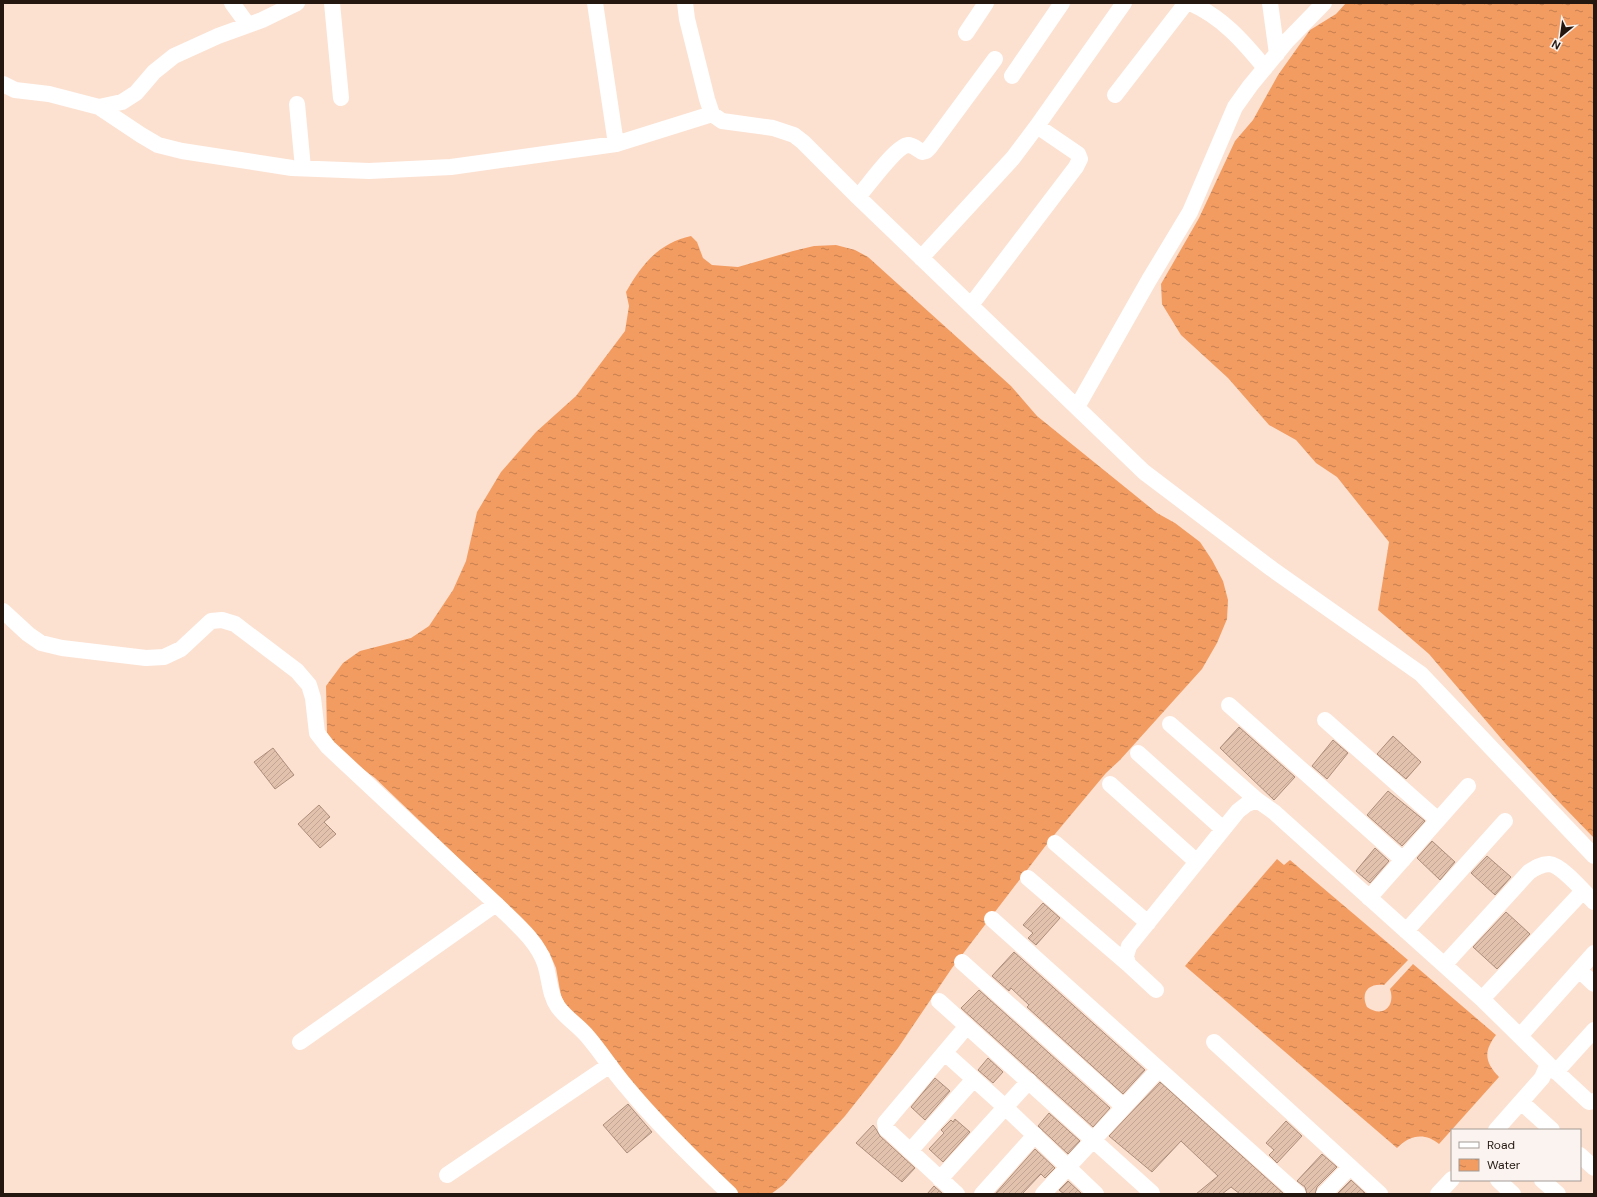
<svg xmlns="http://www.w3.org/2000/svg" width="1597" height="1197" font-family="'DM Sans',sans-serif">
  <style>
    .water { fill: url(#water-ripples) }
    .building { fill: url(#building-hatch); stroke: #ad8e7b }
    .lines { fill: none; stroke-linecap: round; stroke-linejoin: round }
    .minor { stroke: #fff; stroke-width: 16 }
  </style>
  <defs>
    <pattern id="water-ripples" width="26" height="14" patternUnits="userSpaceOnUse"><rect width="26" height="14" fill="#f39c62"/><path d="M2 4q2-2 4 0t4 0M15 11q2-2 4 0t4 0" fill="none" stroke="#c47e4f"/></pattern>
    <pattern id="building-hatch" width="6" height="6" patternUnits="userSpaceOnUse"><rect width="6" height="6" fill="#e2c1ad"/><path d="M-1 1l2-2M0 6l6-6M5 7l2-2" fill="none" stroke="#c2a594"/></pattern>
  </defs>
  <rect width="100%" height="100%" fill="#fce1d1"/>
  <path class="water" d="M1346,3H1594V838L1560,803L1505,743L1429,654L1378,610L1389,542L1337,477L1316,463L1296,440L1269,425L1228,378L1181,335L1162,304L1161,284L1199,218L1235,141L1253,120L1278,75L1310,30L1336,14Z
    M691,236L697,242L703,258L712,265L738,267L793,251L814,246L836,245L855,250L868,257L1011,386L1037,416L1157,513L1175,523L1200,542L1212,560L1223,581L1228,600L1227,619L1217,643L1202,669L1120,760L1106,773L1050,840L952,968L898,1048L868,1087L845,1116L783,1185L771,1194H739L657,1113L568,1009L561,996L556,968L549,952L496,894L375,778L335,748L327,733L326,686L343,663L360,651L411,638L429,626L453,590L466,561L477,512L501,472L536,432L576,396L625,331L629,306L626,292C642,264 659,243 691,236Z
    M1277,859L1284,865L1290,860L1408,960L1384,985C1369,983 1360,992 1367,1007C1382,1018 1396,1007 1390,989L1413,964L1496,1035C1483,1052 1485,1062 1499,1077L1439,1144C1425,1132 1409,1135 1397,1148L1185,966Z"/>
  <path class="building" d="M1239,727L1295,777L1274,800L1220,748Z
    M1393,736L1421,762L1406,779L1377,754Z
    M1333,740L1348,753L1327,779L1312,766Z
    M273,748L294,775L275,789L254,762Z
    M1388,791L1425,821L1402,846L1367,815Z
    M319,805L330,817L324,822L336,834L320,848L298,824Z
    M1432,841L1455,862L1440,880L1417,858Z
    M1375,848L1389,861L1370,883L1356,871Z
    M1487,856L1511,877L1495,895L1471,873Z
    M1043,903L1060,918L1036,945L1028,938L1033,933L1023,925Z
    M1506,912L1530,934L1497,969L1473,947Z
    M1014,952L1145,1070L1123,1094L1027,1007L1029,1005L1011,988L1009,991L992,976Z
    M979,990L1110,1108L1093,1127L961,1008Z
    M988,1058L1003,1072L993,1083L978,1070Z
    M935,1078L950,1091L925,1120L911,1107Z
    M1160,1082L1284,1194H1240L1231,1187L1222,1194H1196L1218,1176L1181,1141L1152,1172L1109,1136Z
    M628,1104L652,1132L627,1153L603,1125Z
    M1049,1113L1080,1141L1068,1154L1038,1126Z
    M955,1119L970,1132L943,1162L929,1149L944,1133L941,1130L951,1120L953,1122Z
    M1286,1121L1302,1136L1277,1163L1269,1155L1274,1150L1266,1143Z
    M873,1125L876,1129L880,1136L915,1168L902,1182L856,1143Z
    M1035,1149L1055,1168L1045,1178L1041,1174L1039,1176L1022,1194H995Z
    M1322,1154L1337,1167L1317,1187L1315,1194H1307L1305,1187L1297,1181Z
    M1351,1180L1366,1194H1337Z
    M1068,1181L1082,1194H1064L1059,1190Z
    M934,1186L935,1187L943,1194H927Z"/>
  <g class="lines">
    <path class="minor" d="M232,3L248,25
      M332,3L341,98
      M595,3L616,144
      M685,3L687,19L707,99L712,114L722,121L773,128L794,135L803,142L858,197L1144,472L1272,569L1421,674L1594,856
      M1190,3C1222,17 1243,41 1265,68
      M1270,3L1277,54
      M966,33L986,3
      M1012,76L1062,3
      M3,84L15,90L49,94L99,107L122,102L136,93L154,72L174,56L218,36L262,20L297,3
      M1115,95L1186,3
      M297,104L303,168
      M99,107L141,135L158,145L182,151L292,168L369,171L451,167L616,144L712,114
      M858,197C867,187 896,146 908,145C913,145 917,149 922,152L926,151L930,147L995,59
      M921,258L1013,158L1037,126L1124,3
      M971,305L1076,167L1080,159L1078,154L1037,126
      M1077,407L1149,280L1190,212L1235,107L1250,86L1287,41L1324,3
      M3,611L28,634L41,643L62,648L146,658L164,657L181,649L211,621L222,620L235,624L297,671L309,685L313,698L317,733L328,747L496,904C514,922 537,940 545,964C550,979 549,994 558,1007C567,1019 579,1026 588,1037C601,1052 612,1070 625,1085C657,1124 693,1159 730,1194
      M1229,705L1403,860
      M1325,720L1438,820
      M1170,724L1257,800
      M1138,753L1223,829
      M1110,784L1197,862
      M1055,843L1148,923
      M1028,878L1128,964
      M1369,898L1468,786
      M992,919L1298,1194
      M1406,931L1505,821
      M962,962L1124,1107
      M1444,965L1529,872C1535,868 1541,864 1549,864C1562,865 1585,893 1594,902
      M1579,970L1594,984
      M1156,990L1128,964L1126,956L1129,946L1238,811L1247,804L1257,800L1274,812L1482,999L1548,1064L1542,1078L1496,1130
      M1482,999L1583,891
      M939,1001L1152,1193
      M1520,1036L1594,953
      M300,1042L496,904
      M1214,1042L1380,1194
      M945,1053L1005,1107L1096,1194
      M1548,1064L1589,1102L1594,1101
      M1556,1072L1594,1030
      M1521,1102L1552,1130
      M910,1151L974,1079
      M1580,1155L1594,1168
      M447,1175L610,1065
      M940,1179L1029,1081
      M1498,1180L1513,1194
      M1542,1180L1558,1194
      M957,1194L891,1133L886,1129L885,1123L967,1026
      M982,1194L1035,1135
      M1043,1194L1159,1069
      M1324,1194L1350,1167
      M1438,1194L1452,1179"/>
  </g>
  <rect width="1597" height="1197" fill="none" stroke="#231710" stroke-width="8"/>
  <rect x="1451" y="1129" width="130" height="52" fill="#faf3ef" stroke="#a49b96"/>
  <rect x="1459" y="1142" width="20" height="6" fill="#ffffff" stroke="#a49b96"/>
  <text x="1487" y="1149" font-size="12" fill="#231710">Road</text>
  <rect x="1459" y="1159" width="20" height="12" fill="url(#water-ripples)" stroke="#a49b96"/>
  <text x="1487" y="1169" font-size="12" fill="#231710">Water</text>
  <g transform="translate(1561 36) rotate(209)" stroke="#faf3ef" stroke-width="3" paint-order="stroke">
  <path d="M0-3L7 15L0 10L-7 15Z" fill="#231710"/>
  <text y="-6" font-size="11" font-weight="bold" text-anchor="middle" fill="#231710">N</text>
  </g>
</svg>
